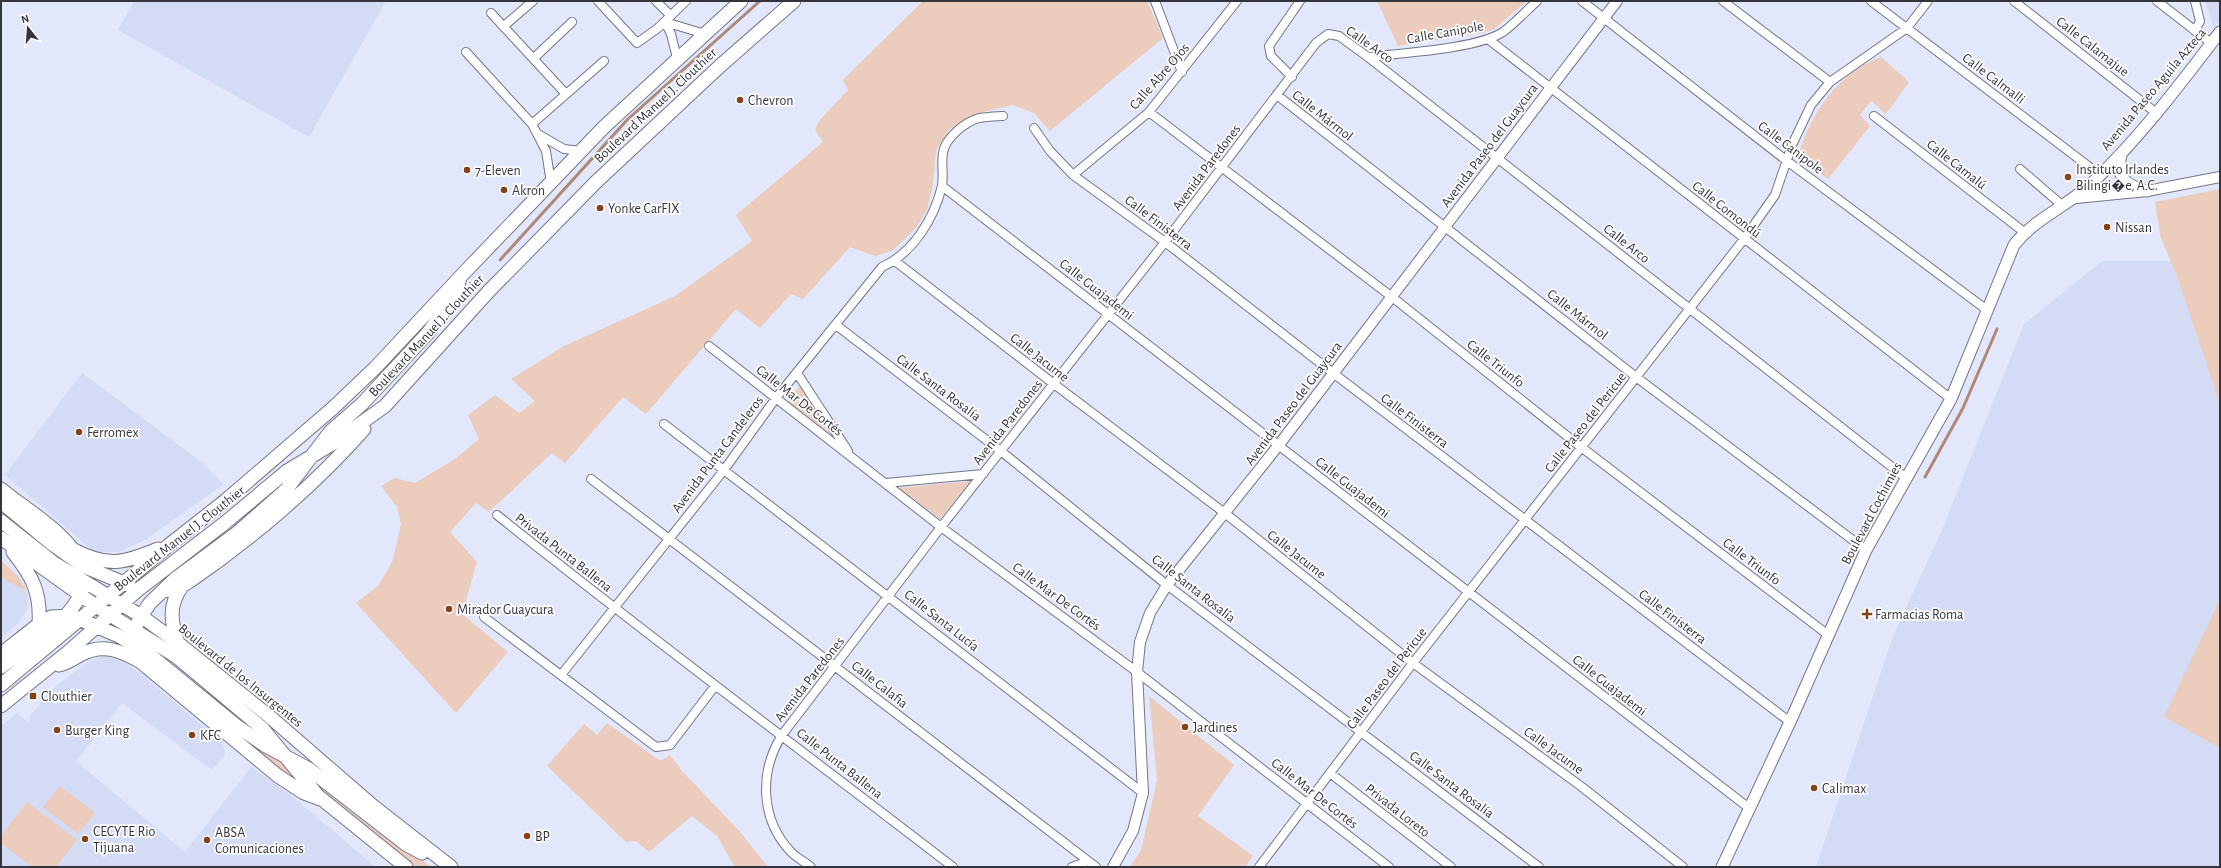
<svg xmlns="http://www.w3.org/2000/svg" width="2221" height="868" font-family="'Alegreya Sans',sans-serif">
  <style>
    .built { fill: #d4dbf5 }
    .green { fill: #ebccbd }
    .lines { fill: none; stroke-linecap: round; stroke-linejoin: round }
    .stream { stroke: #ae8976; stroke-width: 3 }
    .minor-casing { stroke: #727688; stroke-width: 10 }
    .tertiary-casing { stroke: #727688; stroke-width: 12 }
    .secondary-casing { stroke: #727688; stroke-width: 13 }
    .primary-casing { stroke: #727688; stroke-width: 15 }
    .minor { stroke: #fff; stroke-width: 8 }
    .tertiary { stroke: #fff; stroke-width: 10 }
    .secondary { stroke: #fff; stroke-width: 11 }
    .primary { stroke: #fff; stroke-width: 13 }
    .poi-dot { fill: #854117; stroke: #fff; stroke-width: 1.5 }
    .labels { text-anchor: middle; stroke-width: 3.5; stroke-linejoin: round; paint-order: stroke }
    .street-label { font-size: 14px; fill: #33353d; stroke: #fff }
    .poi-label { font-size: 14px; fill: #33353d; stroke: #fff; text-anchor: start }
  </style>
  <rect width="100%" height="100%" fill="#e2e7fb"/>
  <path class="built" d="M134,1H386L309,137L118,30Z
    M2205,1H2220V20L2214,28Z
    M2102,261H2171L2200,330L2220,394V599L2165,717L2220,748V867H1816L1893,636L1942,530L2024,324Z
    M82,373L204,464L224,484L145,540L119,552H94L4,474L8,471Z
    M1,561L18,576L28,596L27,610L18,623L1,638Z
    M104,656L122,661L136,670L223,743L225,755L212,770L122,703L76,761L185,852L251,767L288,793L376,867H1V726L17,713L35,728L29,722L30,716L52,689L90,660Z"/>
  <path class="green" d="M923,1H1147L1163,38L1050,131L1034,113L1013,105L975,114L949,130L936,150L933,184L927,210L916,228L892,251L875,256L850,247L803,299L791,294L760,328L736,309L646,414L623,397L565,463L552,453L489,512L476,503L450,532L477,562L462,614L508,652L456,713L356,603L379,585L393,560L401,524L397,507L381,486L395,478L415,483L455,459L479,439L468,415L495,395L519,413L535,401L511,379L564,346L675,296L752,241L736,215L823,142L815,130L819,121L848,90L843,80Z
    M1377,1H1527L1494,29L1482,33L1398,46Z
    M1881,57L1909,82L1886,114L1871,101L1860,115L1870,126L1828,179L1798,158C1809,115 1838,72 1881,57Z
    M2220,189V404L2176,274L2160,235L2155,202Z
    M800,385L838,440L788,402Z
    M971,481L940,519L898,488Z
    M1,561L18,576L27,591L1,578Z
    M2220,599V748L2164,717Z
    M1149,696L1234,765L1198,816L1253,856L1245,867H1130L1141,850L1157,780Z
    M607,723L657,759L662,760L670,755L682,771L742,834L768,867H735L717,836L692,816L649,852L636,841L626,842L547,766L584,724L597,735Z
    M236,732L285,763L301,787Z
    M315,781L431,867H413L324,792Z
    M60,786L95,813L78,834L43,807Z
    M27,802L77,840L56,867H32L1,843V836Z"/>
  <g class="lines">
    <path class="stream" d="M500,260L627,120L760,1
      M1925,477L1963,408L1997,329"/>
    <g class="minor-casing">
      <path id="minor" d="M598,1L637,43L658,28L686,1
        M656,1L671,16
        M1155,1L1182,72
        M1582,1L1787,161L1987,310
        M1723,1L1830,82
        M1871,1L2100,175
        M2014,1L2155,112
        M2157,1L2211,43
        M2195,1L2200,21L2195,31
        M491,13L566,94
        M504,26L533,1
        M1488,39L1951,399
        M466,52L532,124L546,151L551,183
        M1368,57C1401,53 1477,49 1503,32C1515,23 1526,11 1537,1
        M534,58L572,22
        M677,58L671,34L665,22L705,34
        M1292,77L1271,56L1269,46L1300,1
        M1277,95L1636,377L1866,550
        M1149,112L1392,297L1581,447L1827,634
        M1874,116L2024,232
        M532,124L604,61
        M1034,128L1050,151L1073,175L1165,242L1333,373L1790,722
        M538,134L564,149L581,151
        M2020,169L2063,206
        M1073,175L1149,112L1237,1
        M942,186L1749,808
        M895,261L1054,384L1226,514L1413,663L1582,787L1683,867
        M836,325L1002,452L1167,585L1539,867
        M709,346L941,527L1137,672L1389,867
        M797,373L848,451
        M664,424L1143,793
        M591,479L1096,867
        M886,483L983,474
        M497,515C647,635 801,750 953,867
        M484,617L656,747L670,745L715,686
        M561,675L724,470L776,398L882,267C913,253 934,219 942,186C944,175 941,164 943,153C945,138 965,122 979,118C987,117 996,116 1003,116
        M1330,773L1451,867
        M811,867C805,862 797,858 791,852C760,819 759,772 782,735L941,527L1165,242L1316,43L1328,34L1339,36L1368,57L1906,478
        M1072,867L1088,861
        M1259,867L1413,663L1744,239L1775,195L1792,145L1811,105L1830,82L1907,28L1928,1"/>
    </g>
    <g class="tertiary-casing">
      <path id="tertiary" d="M2076,198L2147,191L2220,177
        M1113,867L1133,831L1143,793L1137,672L1140,642L1150,613L1167,585L1278,446L1617,1"/>
    </g>
    <g class="secondary-casing">
      <path id="secondary" d="M2121,154C2116,177 2124,185 2147,191
        M1722,867L1790,722L1866,550L1951,399L2014,245C2035,218 2068,206 2092,183C2139,139 2181,83 2220,32"/>
    </g>
    <g class="primary-casing">
      <path id="primary" d="M1,489C27,511 64,530 80,561
        M1,502L52,544L83,566L129,585
        M1,521L54,563L141,616L178,643L269,716L374,807L451,867
        M1,538L96,606L177,657L262,728L318,796L406,867
        M74,550C108,568 124,563 158,549
        M13,552C32,576 41,592 39,624
        M164,591L182,586L190,581C251,539 315,485 364,429
        M178,643C171,622 168,606 182,586
        M1,654L39,624L51,617L72,616L119,636L150,655L238,727L266,746L309,769L407,845L422,853
        M59,665C68,663 74,658 82,654C104,643 121,651 141,662
        M1,667C27,647 73,620 83,588
        M1,685L169,545L225,501L333,408L375,368L462,275L604,127L741,1
        M1,706L68,652L139,589L226,522L287,471L332,444L385,406L488,292L596,182L720,66L794,1
        M323,800L304,793L278,776L142,663L132,643V635L141,616L150,603L175,579L237,533L286,490L330,432L362,404L427,334L455,296L460,278"/>
    </g>
    <use href="#minor" class="minor"/>
    <use href="#tertiary" class="tertiary"/>
    <use href="#secondary" class="secondary"/>
    <use href="#primary" class="primary"/>
  </g>
  <g class="poi-dot">
    <circle cx="740" cy="100" r="4"/>
    <circle cx="467" cy="170" r="4"/>
    <circle cx="2068" cy="177" r="4"/>
    <circle cx="504" cy="190" r="4"/>
    <circle cx="600" cy="208" r="4"/>
    <circle cx="2107" cy="227" r="4"/>
    <circle cx="79" cy="432" r="4"/>
    <circle cx="449" cy="609" r="4"/>
    <path d="M1865 608h4v4h4v4h-4v4h-4v-4h-4v-4h4z"/>
    <rect x="29" y="692" width="8" height="8" rx="2"/>
    <circle cx="1185" cy="727" r="4"/>
    <circle cx="57" cy="730" r="4"/>
    <circle cx="192" cy="735" r="4"/>
    <circle cx="1814" cy="788" r="4"/>
    <circle cx="527" cy="836" r="4"/>
    <circle cx="85" cy="839" r="4"/>
    <circle cx="207" cy="840" r="4"/>
  </g>
  <g class="labels">
    <g class="street-label">
      <text transform="translate(1445 32) rotate(-10)" y="5">Calle Canipole</text>
      <text transform="translate(1370 44) rotate(35)" y="5">Calle Arco</text>
      <text transform="translate(2093 46) rotate(38)" y="5">Calle Calamajue</text>
      <text transform="translate(1159 76) rotate(-49)" y="5">Calle Abre Ojos</text>
      <text transform="translate(1994 78) rotate(37)" y="5">Calle Calmalli</text>
      <text transform="translate(2153 89) rotate(-50)" y="5">Avenida Paseo Aguila Azteca</text>
      <text transform="translate(655 105) rotate(-43)" y="5">Boulevard Manuel J. Clouthier</text>
      <text transform="translate(1323 115) rotate(38)" y="5">Calle Mármol</text>
      <text transform="translate(1489 145) rotate(-53)" y="5">Avenida Paseo del Guaycura</text>
      <text transform="translate(1791 147) rotate(37)" y="5">Calle Canipole</text>
      <text transform="translate(1957 164) rotate(38)" y="5">Calle Camalú</text>
      <text transform="translate(1206 167) rotate(-53)" y="5">Avenida Paredones</text>
      <text transform="translate(1727 209) rotate(38)" y="5">Calle Comondú</text>
      <text transform="translate(1159 222) rotate(37)" y="5">Calle Finisterra</text>
      <text transform="translate(1627 243) rotate(38)" y="5">Calle Arco</text>
      <text transform="translate(1097 289) rotate(38)" y="5">Calle Guajademi</text>
      <text transform="translate(1578 314) rotate(38)" y="5">Calle Mármol</text>
      <text transform="translate(426 335) rotate(-47)" y="5">Boulevard Manuel J. Clouthier</text>
      <text transform="translate(1040 357) rotate(38)" y="5">Calle Jacume</text>
      <text transform="translate(1496 363) rotate(38)" y="5">Calle Triunfo</text>
      <text transform="translate(939 387) rotate(37)" y="5">Calle Santa Rosalía</text>
      <text transform="translate(800 400) rotate(38)" y="5">Calle Mar De Cortés</text>
      <text transform="translate(1293 403) rotate(-53)" y="5">Avenida Paseo del Guaycura</text>
      <text transform="translate(1415 420) rotate(37)" y="5">Calle Finisterra</text>
      <text transform="translate(1007 422) rotate(-52)" y="5">Avenida Paredones</text>
      <text transform="translate(1585 422) rotate(-52)" y="5">Calle Paseo del Pericue</text>
      <text transform="translate(717 454) rotate(-53)" y="5">Avenida Punta Candeleros</text>
      <text transform="translate(1353 487) rotate(38)" y="5">Calle Guajademi</text>
      <text transform="translate(1871 513) rotate(-62)" y="5">Boulevard Cochimies</text>
      <text transform="translate(179 538) rotate(-38)" y="5">Boulevard Manuel J. Clouthier</text>
      <text transform="translate(564 552) rotate(38)" y="5">Privada Punta Ballena</text>
      <text transform="translate(1297 554) rotate(38)" y="5">Calle Jacume</text>
      <text transform="translate(1752 561) rotate(37)" y="5">Calle Triunfo</text>
      <text transform="translate(1194 588) rotate(38)" y="5">Calle Santa Rosalía</text>
      <text transform="translate(1057 596) rotate(36)" y="5">Calle Mar De Cortés</text>
      <text transform="translate(1673 616) rotate(37)" y="5">Calle Finisterra</text>
      <text transform="translate(942 620) rotate(38)" y="5">Calle Santa Lucía</text>
      <text transform="translate(241 675) rotate(39)" y="5">Boulevard de los Insurgentes</text>
      <text transform="translate(1386 678) rotate(-53)" y="5">Calle Paseo del Pericue</text>
      <text transform="translate(809 679) rotate(-52)" y="5">Avenida Paredones</text>
      <text transform="translate(880 684) rotate(38)" y="5">Calle Calafia</text>
      <text transform="translate(1610 685) rotate(38)" y="5">Calle Guajademi</text>
      <text transform="translate(1554 750) rotate(36)" y="5">Calle Jacume</text>
      <text transform="translate(840 763) rotate(38)" y="5">Calle Punta Ballena</text>
      <text transform="translate(1452 784) rotate(37)" y="5">Calle Santa Rosalía</text>
      <text transform="translate(1315 793) rotate(38)" y="5">Calle Mar De Cortés</text>
      <text transform="translate(1398 810) rotate(38)" y="5">Privada Loreto</text>
    </g>
    <g class="poi-label">
      <text x="748" y="105">Chevron</text>
      <text x="2076" y="174">Instituto Irlandes<tspan x="2076" dy="16">Bilingi�e, A.C.</tspan></text>
      <text x="475" y="175">7-Eleven</text>
      <text x="512" y="195">Akron</text>
      <text x="608" y="213">Yonke CarFIX</text>
      <text x="2115" y="232">Nissan</text>
      <text x="87" y="437">Ferromex</text>
      <text x="457" y="614">Mirador Guaycura</text>
      <text x="1875" y="619">Farmacias Roma</text>
      <text x="41" y="701">Clouthier</text>
      <text x="1193" y="732">Jardines</text>
      <text x="65" y="735">Burger King</text>
      <text x="200" y="740">KFC</text>
      <text x="1822" y="793">Calimax</text>
      <text x="93" y="836">CECYTE Rio<tspan x="93" dy="16">Tijuana</tspan></text>
      <text x="215" y="837">ABSA<tspan x="215" dy="16">Comunicaciones</tspan></text>
      <text x="535" y="841">BP</text>
    </g>
  </g>
  <rect width="2221" height="868" fill="none" stroke="#33353d" stroke-width="4"/>
  <g transform="translate(28 28) rotate(343)" stroke="#ffffff" stroke-width="3" paint-order="stroke">
  <path d="M0-3L7 15L0 10L-7 15Z" fill="#33353d"/>
  <text y="-6" font-size="11" font-weight="bold" text-anchor="middle" fill="#33353d">N</text>
  </g>
</svg>
